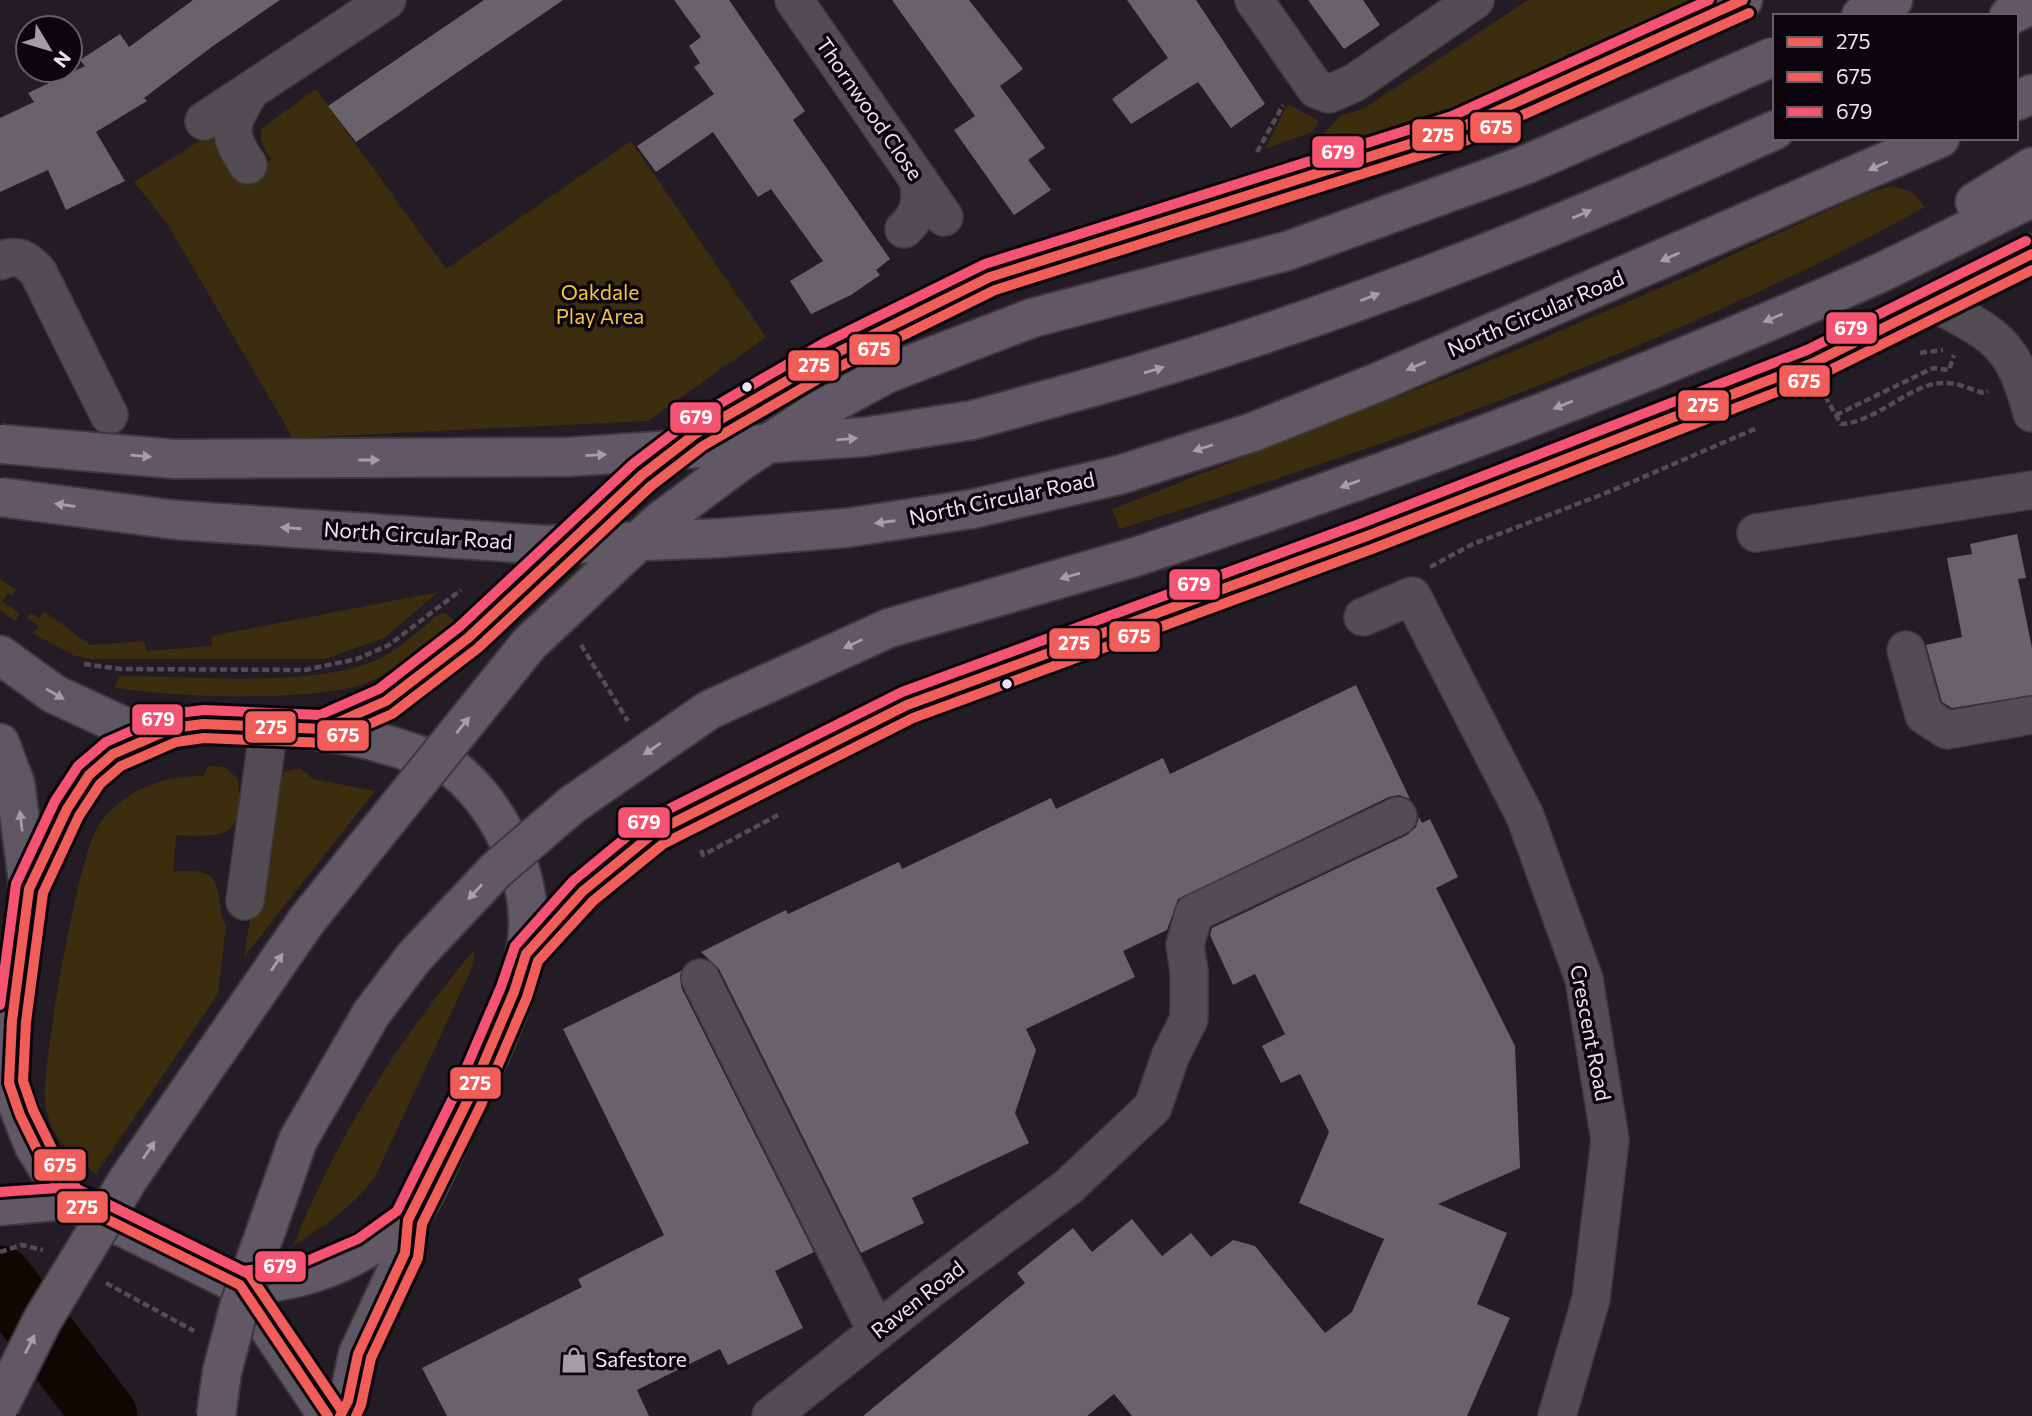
<svg xmlns="http://www.w3.org/2000/svg" width="2032" height="1416" font-family="Commissioner,sans-serif">
  <style>
    .green { fill: #3b2d0d }
    .lines { fill: none; stroke-linecap: round; stroke-linejoin: round }
    .river { stroke: #110703; stroke-width: 65 }
    .building { fill: #68626a }
    .minor-casing { stroke: #3c383e; stroke-width: 40 }
    .major-casing { stroke: #3c383e; stroke-width: 42 }
    .highway-casing { stroke: #3c383e; stroke-width: 42 }
    .path { stroke: #524d54; stroke-width: 4.5; stroke-dasharray: 7 3.5; stroke-linecap: butt }
    .minor { stroke: #514d52; stroke-width: 37 }
    .major { stroke: #5e5662; stroke-width: 38 }
    .highway { stroke: #625865; stroke-width: 38 }
    .highway-bridge-casing { stroke: #3c383e; stroke-width: 42; stroke-linecap: butt }
    .highway-bridge { stroke: #625865; stroke-width: 38 }
    .bus-1-casing { stroke: #0b060d; stroke-width: 16 }
    .bus-2-casing { stroke: #0b060d; stroke-width: 16 }
    .bus-3-casing { stroke: #0b060d; stroke-width: 16 }
    .bus-1 { stroke: #f15d59; stroke-width: 10 }
    .bus-2 { stroke: #f15d59; stroke-width: 10 }
    .bus-3 { stroke: #f65372; stroke-width: 10 }
    .oneway { fill: #a69ea9 }
    .oneway2 { fill: #a49ca8 }
    .bus-dot { fill: #eae3ed; stroke: #0b060d; stroke-width: 2.5 }
    .labels { text-anchor: middle; stroke-width: 7; stroke-linejoin: round; paint-order: stroke }
    .street-label { font-size: 21px; fill: #eae3ed; stroke: #0b060d }
    .park-label { font-size: 21px; fill: #f5c441; stroke: #0b060d }
    .poi-label { font-size: 21px; fill: #eae3ed; stroke: #0b060d; text-anchor: start }
    .line-badge { stroke: #0b060d; stroke-width: 2.5 }
    .badge-label { font-size: 19px; text-anchor: middle; font-weight: bold; fill: #fff }
  </style>
  <rect width="100%" height="100%" fill="#231c24"/>
  <path class="green" d="M1528,0H1714L1637,38L1321,157L1315,143L1341,115L1363,109Z
    M316,89L446,269L631,141L766,337L648,421L293,438L168,225L134,182L209,135L242,181L271,160L261,142V129Z
    M1288,104L1319,121L1312,132L1265,149Z
    M1891,186L1912,192L1925,207C1672,348 1395,443 1120,529L1112,509L1509,353L1685,277L1859,196Z
    M0,579L16,590L12,595L8,593L2,601L20,614L15,621L0,610Z
    M438,592L386,637L325,659H92L75,656L32,633L39,627L27,617L31,613L39,618L44,611L90,645L144,641L147,651L212,646V636Z
    M445,613L454,621C429,644 401,667 371,681C326,703 165,698 114,687L119,676C192,676 308,688 374,661C398,651 419,630 439,614Z
    M208,766L225,767L238,779C245,839 226,837 176,835L173,871C181,872 192,870 201,872C226,878 215,909 226,925L218,994L96,1174C80,1161 62,1147 52,1128C49,1121 46,1109 45,1102C42,1063 78,857 98,826C122,791 162,775 203,776Z
    M300,768L313,779L375,791L244,957L272,785L284,772Z
    M475,949L472,968L375,1177C353,1207 324,1226 293,1246C340,1132 395,1044 475,949Z"/>
  <g class="lines">
    <path class="river" d="M0,1278L105,1416"/>
  </g>
  <path class="building" d="M193,0H280L213,46L144,98L147,101L96,132L125,181L66,210L48,170L0,192V118L34,102L28,93L85,66L80,60L120,34L129,47Z
    M484,0H563L356,142L328,106Z
    M674,0H729L805,111L793,120L890,259L876,270L880,275L851,295L811,314L790,281L823,261L771,189L758,197L713,132L656,172L637,146L714,94L694,67L700,63L689,46L701,37Z
    M892,0H969L1023,69L1000,86L1045,148L1028,160L1051,190L1014,215L954,130L975,116Z
    M1127,0H1196L1265,104L1231,128L1198,82L1131,124L1112,99L1168,58Z
    M1308,0H1363L1380,25L1344,49Z
    M2017,534L2026,578L2018,579L2032,648V695L1952,708L1942,702L1926,645L1962,637L1947,558L1972,554L1970,544Z
    M1356,685L1410,799L1399,795L1389,797L1178,899L1167,930L1123,951L1135,977L1026,1029L1036,1050L1015,1113L1029,1143L912,1198L924,1223L861,1253L719,969L701,952L786,910L788,914L899,862L902,869L1051,798L1056,809L1163,758L1170,774Z
    M1419,817L1422,823L1430,819L1458,877L1436,888L1515,1046L1520,1168L1438,1204L1507,1233L1477,1304L1510,1318L1467,1416H1132L1114,1394L1087,1416H863L1025,1283L1017,1273L1073,1228L1092,1252L1132,1219L1162,1256L1191,1233L1211,1257L1233,1240L1255,1246L1325,1333L1352,1312L1384,1239L1299,1203L1329,1132L1300,1074L1281,1083L1262,1046L1285,1034L1255,974L1233,985L1210,935L1212,928L1407,835L1416,827Z
    M681,971V987L814,1252L775,1271L803,1328L728,1365L720,1349L637,1390L649,1416H447L422,1368L582,1287L578,1279L664,1235L563,1029Z"/>
  <g class="lines">
    <g class="minor-casing">
      <path id="minor" d="M794,0L944,217
        M1254,0L1316,89L1329,94L1354,83L1475,0
        M204,121L387,0
        M248,165C225,131 230,124 250,91
        M904,229C921,214 921,201 919,180
        M0,261C17,253 26,259 38,272L109,415
        M1935,303C1996,336 2013,342 2032,413
        M1756,533L2032,490
        M1363,617L1412,596L1525,816L1584,979L1610,1140L1591,1299L1557,1416
        M1906,650L1924,715L1947,730L2032,715
        M245,901L269,726
        M700,978L877,1332
        M771,1416L929,1290L1068,1187L1153,1107L1170,1057L1189,1019V971L1185,945L1194,913L1398,816"/>
    </g>
    <g class="major-casing">
      <path id="major" d="M0,655L54,694L147,737
        M0,743L15,783L29,889
        M240,1285L328,1416
        M340,1416L348,1401L358,1354L405,1253L408,1220"/>
    </g>
    <g class="highway-casing">
      <path id="highway" d="M1861,16L1893,0
        M2009,16L2032,4
        M2016,101L2032,94
        M1975,202L2032,167
        M1089,388C1324,322 1552,231 1775,130
        M1119,475L1253,432L1376,383L1940,138
        M1135,557C1384,475 1631,384 1871,277C1925,252 1978,224 2032,198
        M203,724C281,726 347,728 421,756C432,760 447,763 455,770C505,812 539,889 525,955C515,1005 479,1079 456,1126C444,1151 425,1200 408,1220C403,1226 393,1231 387,1235C342,1268 295,1283 240,1285L68,1200L34,1146L9,1083L12,1021L29,889L67,809L89,775L113,754L147,737L173,728Z
        M323,729L386,701L468,638L642,475L695,434L772,388L898,321L990,277L1457,129L1743,0
        M526,954L583,891L655,832L907,705L1367,536L1813,363L2032,254
        M0,1206L68,1200"/>
    </g>
    <path class="path" d="M1257,152L1283,105
      M1920,353L1943,350
      M1825,396L1841,424C1878,422 1913,381 1946,383C1958,383 1972,390 1984,393L1988,391
      M1836,415L1933,368L1949,370L1954,355
      M1430,567L1473,544L1611,491L1757,428
      M581,645L628,721
      M84,664L120,669L305,670L357,659L389,645L461,590
      M701,850L703,855L778,815
      M0,1252L22,1245L43,1250
      M106,1283L194,1331"/>
    <use href="#minor" class="minor"/>
    <use href="#major" class="major"/>
    <use href="#highway" class="highway"/>
    <g class="highway-bridge-casing">
      <path id="highway-bridge" d="M0,444L174,459L568,457L864,437L973,420L1089,388
        M0,497L176,520L546,545L721,538L846,528L972,509L1119,475
        M0,1405L43,1319L129,1178L307,920L529,644L659,522L741,461L818,411L886,374L1032,318L1287,251L1525,165L1775,56
        M216,1416L222,1372L239,1307L298,1140L371,1014L415,956L496,870L573,804L709,710L889,628L1135,557"/>
    </g>
    <use href="#highway-bridge" class="highway-bridge"/>
    <g class="bus-1-casing">
      <path id="bus-1" d="M328,1416L240,1285L68,1200L48,1172L20,1115L9,1083L12,1021L29,889L67,809L89,775L113,754L173,728L203,724L323,729L386,701L468,638L642,475L695,434L830,356L990,277L1457,129L1743,0
        M340,1416L348,1401L358,1354L405,1253L408,1220L468,1100L514,992L526,954L583,891L655,832L907,705L1367,536L1813,363L2032,254"/>
    </g>
    <g class="bus-2-casing">
      <path id="bus-2" d="M340,1408L249,1274L77,1189L60,1165L33,1110L23,1081L26,1022L43,893L79,816L100,784L121,766L176,742L204,738L326,743L392,714L478,648L651,486L703,446L837,368L995,290L1463,142L1749,13
        M356,1416L361,1405L371,1358L418,1258L422,1224L481,1105L527,997L538,961L593,901L663,844L913,718L1372,549L1818,376L2032,270"/>
    </g>
    <g class="bus-3-casing">
      <path id="bus-3" d="M0,1005L16,884L55,801L78,766L106,742L170,714L204,710L320,715L379,689L459,627L633,464L688,422L824,343L985,264L1452,116L1709,0
        M0,1192L72,1187L243,1271L300,1264L358,1239L397,1211L455,1094L501,987L515,946L573,881L647,820L902,692L1362,523L1807,350L2026,241"/>
    </g>
    <use href="#bus-1" class="bus-1"/>
    <use href="#bus-2" class="bus-2"/>
    <use href="#bus-3" class="bus-3"/>
  </g>
  <defs><path id="oneway-solid" d="M-6-.8H1V-3.2L6.5 0L1 3.2V.8H-6Z" transform="scale(1.75)"/></defs>
  <g class="oneway">
    <use href="#oneway-solid" transform="translate(1878 166) rotate(156)"/>
    <use href="#oneway-solid" transform="translate(1582 214) rotate(-23)"/>
    <use href="#oneway-solid" transform="translate(1670 257) rotate(156)"/>
    <use href="#oneway-solid" transform="translate(1370 297) rotate(-21)"/>
    <use href="#oneway-solid" transform="translate(1773 318) rotate(157)"/>
    <use href="#oneway-solid" transform="translate(1416 366) rotate(157)"/>
    <use href="#oneway-solid" transform="translate(1154 370) rotate(-16)"/>
    <use href="#oneway-solid" transform="translate(1563 405) rotate(158)"/>
    <use href="#oneway-solid" transform="translate(847 439) rotate(-5)"/>
    <use href="#oneway-solid" transform="translate(1203 448) rotate(162)"/>
    <use href="#oneway-solid" transform="translate(596 455) rotate(-3)"/>
    <use href="#oneway-solid" transform="translate(141 456) rotate(5)"/>
    <use href="#oneway-solid" transform="translate(369 460)"/>
    <use href="#oneway-solid" transform="translate(1350 484) rotate(160)"/>
    <use href="#oneway-solid" transform="translate(65 505) rotate(-172)"/>
    <use href="#oneway-solid" transform="translate(885 522) rotate(172)"/>
    <use href="#oneway-solid" transform="translate(291 528) rotate(-176)"/>
    <use href="#oneway-solid" transform="translate(1070 576) rotate(164)"/>
    <use href="#oneway-solid" transform="translate(853 644) rotate(155)"/>
    <use href="#oneway-solid" transform="translate(463 725) rotate(-51)"/>
    <use href="#oneway-solid" transform="translate(652 749) rotate(146)"/>
    <use href="#oneway-solid" transform="translate(475 892) rotate(133)"/>
    <use href="#oneway-solid" transform="translate(277 962) rotate(-56)"/>
    <use href="#oneway-solid" transform="translate(149 1150) rotate(-56)"/>
    <use href="#oneway-solid" transform="translate(30 1344) rotate(-63)"/>
  </g>
  <g class="oneway2">
    <use href="#oneway-solid" transform="translate(55 694) rotate(30)"/>
    <use href="#oneway-solid" transform="translate(21 821) rotate(-97)"/>
  </g>
  <defs>
    <g id="shop-bare" transform="scale(2.1)"><path d="M-5-2.5h2.3a2.7 3.5 0 0 1 5.4 0H5L5.5 6h-11ZM-1.5-2.5h3a1.5 2.3 0 0 0-3 0Z" fill="#a49da7" stroke="#0b060d" stroke-width="2.5" paint-order="stroke"/></g>
  </defs>
  <g fill-rule="evenodd">
    <use href="#shop-bare" x="574" y="1360"/>
  </g>
  <g class="bus-dot">
    <circle cx="747" cy="387" r="6"/>
    <circle cx="1007" cy="684" r="6"/>
  </g>
  <g class="labels">
    <g class="street-label">
      <text transform="translate(869 109) rotate(55)" y="7">Thornwood Close</text>
      <text transform="translate(1536 314) rotate(-23)" y="7">North Circular Road</text>
      <text transform="translate(1002 499) rotate(-12)" y="7">North Circular Road</text>
      <text transform="translate(418 536) rotate(4)" y="7">North Circular Road</text>
      <text transform="translate(1590 1033) rotate(79)" y="7">Crescent Road</text>
      <text transform="translate(918 1300) rotate(-38)" y="7">Raven Road</text>
    </g>
    <g class="park-label">
      <text x="600" y="300">Oakdale<tspan x="600" dy="24">Play Area</tspan></text>
    </g>
    <g class="poi-label">
      <text x="595" y="1367">Safestore</text>
    </g>
  </g>
  <g class="line-badge">
    <rect x="1469" y="111" width="53" height="33" rx="7" fill="#f15d59"/>
    <rect x="1411" y="118" width="54" height="34" rx="7" fill="#f15d59"/>
    <rect x="1311" y="135" width="54" height="34" rx="7" fill="#f65372"/>
    <rect x="1825" y="311" width="53" height="34" rx="7" fill="#f65372"/>
    <rect x="848" y="333" width="53" height="33" rx="7" fill="#f15d59"/>
    <rect x="787" y="349" width="53" height="33" rx="7" fill="#f15d59"/>
    <rect x="1778" y="364" width="53" height="34" rx="7" fill="#f15d59"/>
    <rect x="1677" y="389" width="53" height="33" rx="7" fill="#f15d59"/>
    <rect x="669" y="401" width="53" height="33" rx="7" fill="#f65372"/>
    <rect x="1168" y="568" width="53" height="33" rx="7" fill="#f65372"/>
    <rect x="1108" y="620" width="53" height="33" rx="7" fill="#f15d59"/>
    <rect x="1048" y="627" width="53" height="33" rx="7" fill="#f15d59"/>
    <rect x="131" y="703" width="53" height="33" rx="7" fill="#f65372"/>
    <rect x="244" y="710" width="53" height="34" rx="7" fill="#f15d59"/>
    <rect x="316" y="719" width="54" height="33" rx="7" fill="#f15d59"/>
    <rect x="617" y="806" width="54" height="33" rx="7" fill="#f65372"/>
    <rect x="449" y="1066" width="53" height="34" rx="7" fill="#f15d59"/>
    <rect x="33" y="1148" width="54" height="34" rx="7" fill="#f15d59"/>
    <rect x="56" y="1190" width="53" height="34" rx="7" fill="#f15d59"/>
    <rect x="254" y="1250" width="53" height="33" rx="7" fill="#f65372"/>
  </g>
  <g class="badge-label">
    <text x="1496" y="134">675</text>
    <text x="1438" y="142">275</text>
    <text x="1338" y="159">679</text>
    <text x="1851" y="335">679</text>
    <text x="874" y="356">675</text>
    <text x="814" y="372">275</text>
    <text x="1804" y="388">675</text>
    <text x="1703" y="412">275</text>
    <text x="696" y="424">679</text>
    <text x="1194" y="591">679</text>
    <text x="1134" y="643">675</text>
    <text x="1074" y="650">275</text>
    <text x="158" y="726">679</text>
    <text x="271" y="734">275</text>
    <text x="343" y="742">675</text>
    <text x="644" y="829">679</text>
    <text x="475" y="1090">275</text>
    <text x="60" y="1172">675</text>
    <text x="82" y="1214">275</text>
    <text x="280" y="1273">679</text>
  </g>
  <rect x="1773" y="14" width="245" height="126" fill="#0b060d" stroke="#645e67" stroke-width="2"/>
  <rect x="1787" y="37" width="35" height="10" fill="#f15d59" stroke="#645e67" stroke-width="2"/>
  <text x="1836" y="49" font-size="21" fill="#eae3ed">275</text>
  <rect x="1787" y="72" width="35" height="10" fill="#f15d59" stroke="#645e67" stroke-width="2"/>
  <text x="1836" y="84" font-size="21" fill="#eae3ed">675</text>
  <rect x="1787" y="107" width="35" height="10" fill="#f65372" stroke="#645e67" stroke-width="2"/>
  <text x="1836" y="119" font-size="21" fill="#eae3ed">679</text>
  <g transform="translate(49 49) rotate(128)"><circle r="33" fill="#0b060d" stroke="#645e67" stroke-width="2"/>
  <path d="M0-5L12 26L0 18L-12 26Z" fill="#a49da7"/>
  <text y="-10" font-size="19" font-weight="bold" text-anchor="middle" fill="#eae3ed">N</text>
  </g>
</svg>
